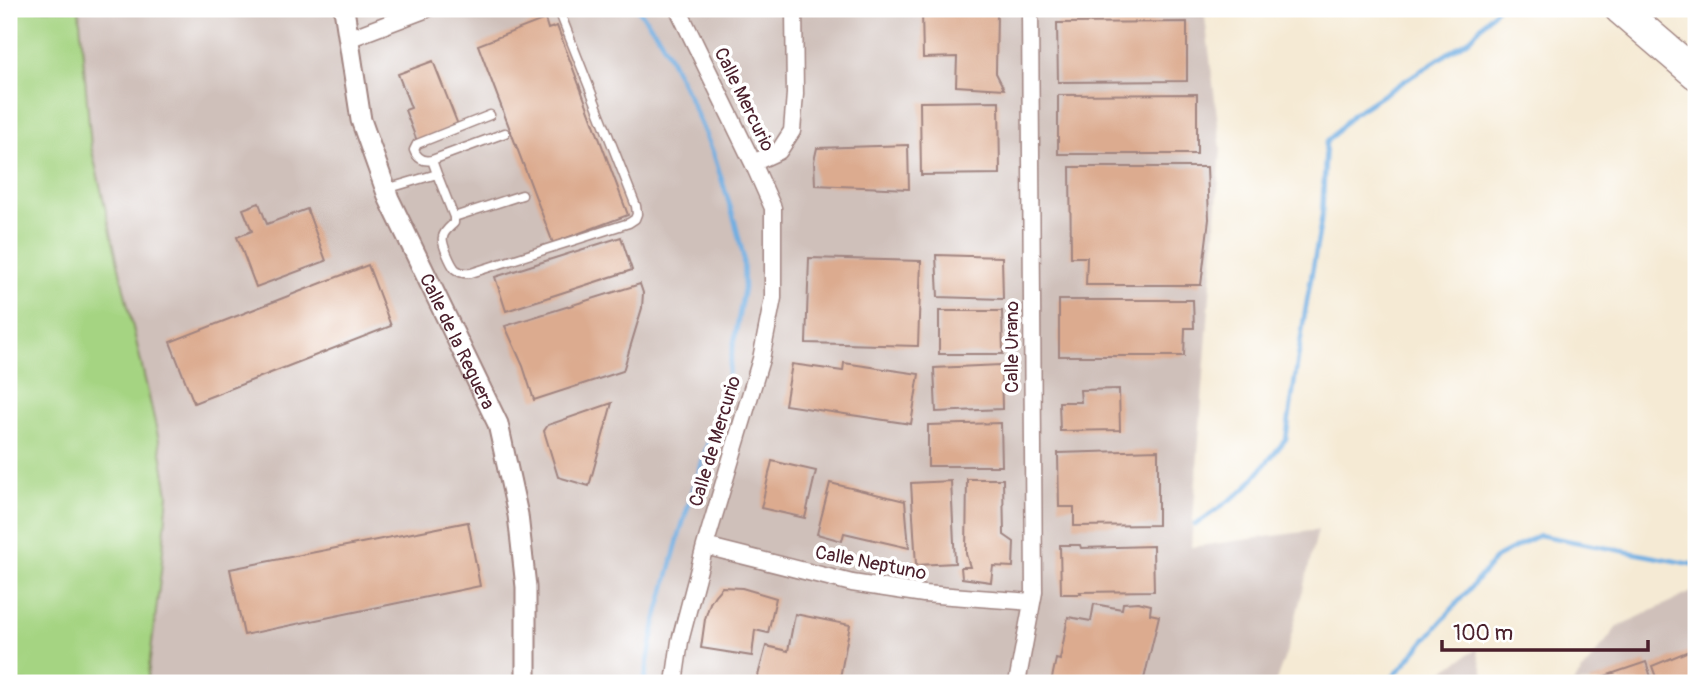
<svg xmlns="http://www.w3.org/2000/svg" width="1705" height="692" font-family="Pangolin,sans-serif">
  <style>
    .industrial { fill: #cfc0ba }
    .green { fill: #a5d482; stroke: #787a56; stroke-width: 2 }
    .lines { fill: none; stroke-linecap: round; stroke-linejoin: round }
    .stream { stroke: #6faee2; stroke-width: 4.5 }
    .building { fill: #dcab8f }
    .service-casing { stroke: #a08480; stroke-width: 11 }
    .minor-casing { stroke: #a08480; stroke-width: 19 }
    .tertiary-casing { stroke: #a08480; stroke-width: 23 }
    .motorway-casing { stroke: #a08480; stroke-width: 33 }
    .service { stroke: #fff; stroke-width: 8 }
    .minor { stroke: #fff; stroke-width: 16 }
    .tertiary { stroke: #fff; stroke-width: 19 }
    .motorway { stroke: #fff; stroke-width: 30 }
    .labels { text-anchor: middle; stroke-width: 7; stroke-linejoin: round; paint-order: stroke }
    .street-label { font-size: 19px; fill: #4a1f2b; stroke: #fff }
  </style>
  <rect width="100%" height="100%" fill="#fff"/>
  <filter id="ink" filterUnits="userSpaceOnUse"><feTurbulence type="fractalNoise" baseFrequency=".0143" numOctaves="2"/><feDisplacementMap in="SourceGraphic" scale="14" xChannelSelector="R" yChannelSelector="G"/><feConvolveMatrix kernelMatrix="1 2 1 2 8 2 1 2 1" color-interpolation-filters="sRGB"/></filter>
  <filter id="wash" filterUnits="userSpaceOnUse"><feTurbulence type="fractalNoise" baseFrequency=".00686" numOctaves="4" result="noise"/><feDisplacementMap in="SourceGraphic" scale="28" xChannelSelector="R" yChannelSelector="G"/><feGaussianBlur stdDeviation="1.57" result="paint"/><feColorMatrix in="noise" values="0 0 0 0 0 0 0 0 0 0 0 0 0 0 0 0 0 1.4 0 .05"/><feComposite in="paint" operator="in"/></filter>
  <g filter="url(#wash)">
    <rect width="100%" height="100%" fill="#f5ead4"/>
    <path class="industrial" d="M77,9H1204L1221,149L1191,547L1318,530L1288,648L1275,683H147L161,572L168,494L159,440L91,146Z
      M1696,590V683H1573L1617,627Z
      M1477,649L1486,683H1425Z"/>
    <path class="green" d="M9,9H79L91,146L159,440L168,494L161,572L147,683H9Z"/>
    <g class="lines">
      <path class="stream" d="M638,9L660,38L690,99L714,155L735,222L743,255L744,288L726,386L680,532L655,624L644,683
        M1195,525L1244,490L1286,439L1304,318L1322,216L1326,143L1353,114L1470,39L1496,9
        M1388,683L1497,557L1539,535L1696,565"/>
    </g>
    <g id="blocks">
      <path class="building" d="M922,11H997L996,73L1004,89L956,86L957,57L923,58Z
        M545,19L548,29L557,26L628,215L553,243L478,45Z
        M1187,22V81L1058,82L1057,23Z
        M433,61L458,125L417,141L405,110L411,108L398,74Z
        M1197,94V154H1058V95Z
        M999,101L1000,174L921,175L920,102Z
        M908,145L909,189L815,185L814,161L817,148Z
        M1070,167H1207L1209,219L1201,285H1086L1087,257H1071Z
        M259,203L267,224L307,209L326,261L256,287L237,237L252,231L243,209Z
        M621,237L632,270L506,311L495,277Z
        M936,255L1002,257L1003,299L938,297Z
        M809,258L921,261L918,346L806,343Z
        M368,265L391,326L194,403L170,342Z
        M640,284L643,293L642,308L623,371L534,400L523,366L505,326Z
        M1059,300H1193L1194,328H1185L1184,356H1059Z
        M939,311H1002L1003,354H939Z
        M844,363L919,374L911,424L785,405L792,364L843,371Z
        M1001,365L1002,409L936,412L934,368Z
        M1119,389L1120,430L1060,431L1059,402H1081L1080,390Z
        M612,403L589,486L558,477L544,431L548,425Z
        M1001,423L1002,466H928V425Z
        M1158,450V525L1074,526V507H1059L1058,453Z
        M772,461L816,471L805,518L761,508Z
        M967,479H1003L1004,535L1014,542L1013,567L993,566L991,582L962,578L961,567H970L966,554Z
        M951,481L955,563L916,565L911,483Z
        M830,483L905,501L909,548L844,533L842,541L817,534Z
        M468,522L480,586L244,635L230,569Z
        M1060,545H1080L1081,548L1153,546L1154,591L1080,592L1081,594H1061Z
        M722,587L742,588L776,598L768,633L755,630L752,656L701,648L705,619L710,603L715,595Z
        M1138,602L1151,605L1150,614L1159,616L1143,683H1051L1056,659L1060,660L1068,617L1091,621L1094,604L1122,609L1123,603Z
        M795,614L850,625L839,683H756L766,646L788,651Z
        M1696,648V683H1658L1652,666Z
        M1646,662L1653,683H1589L1590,681Z"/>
    </g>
  </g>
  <g filter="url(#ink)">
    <use href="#blocks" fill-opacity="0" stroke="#a08480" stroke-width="2"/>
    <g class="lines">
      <g class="service-casing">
        <path id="service" d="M432,160C423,162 417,158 414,150L417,144L490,115
          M437,174L432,160L505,133
          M386,189L437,174L454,217V223C450,227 444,231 443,237C441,243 451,264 455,269C460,273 465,274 471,273L629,223L635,219L637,214L636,206L560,13L556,9
          M454,217L522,195"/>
      </g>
      <g class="minor-casing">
        <path id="minor" d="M348,39L427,9
          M753,163L779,151L792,131L795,94L794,9
          M705,546L852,583L924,594L1032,602
          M674,683L680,641L705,546L761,359L773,298V208L753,163L678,9
          M1017,683L1034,592L1030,9"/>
      </g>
      <g class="tertiary-casing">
        <g id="tertiary">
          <path id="s1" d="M344,9L361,120L389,199L498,424L518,515L526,587V683"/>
        </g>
      </g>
      <g class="motorway-casing">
        <path id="motorway" d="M1620,9L1696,74"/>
      </g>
      <use href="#service" class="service"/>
      <use href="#minor" class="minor"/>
      <use href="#tertiary" class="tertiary"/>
      <use href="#motorway" class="motorway"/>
    </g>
  </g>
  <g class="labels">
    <g class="street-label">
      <text transform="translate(745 99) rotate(64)" y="7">Calle Mercurio</text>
      <text dy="7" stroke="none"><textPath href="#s1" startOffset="354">Calle de la Reguera</textPath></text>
      <text transform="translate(1011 347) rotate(-90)" y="7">Calle Urano</text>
      <text transform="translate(714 441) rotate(-73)" y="7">Calle de Mercurio</text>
      <text transform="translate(871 562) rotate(11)" y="7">Calle Neptuno</text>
    </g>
  </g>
  <rect width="1705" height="692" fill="none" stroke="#fff" stroke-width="35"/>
  <path d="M1442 640v10h206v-10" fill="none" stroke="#4a1f2b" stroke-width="3.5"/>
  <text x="1453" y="640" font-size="21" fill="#4a1f2b" stroke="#ffffff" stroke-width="5" paint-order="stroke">100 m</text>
</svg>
